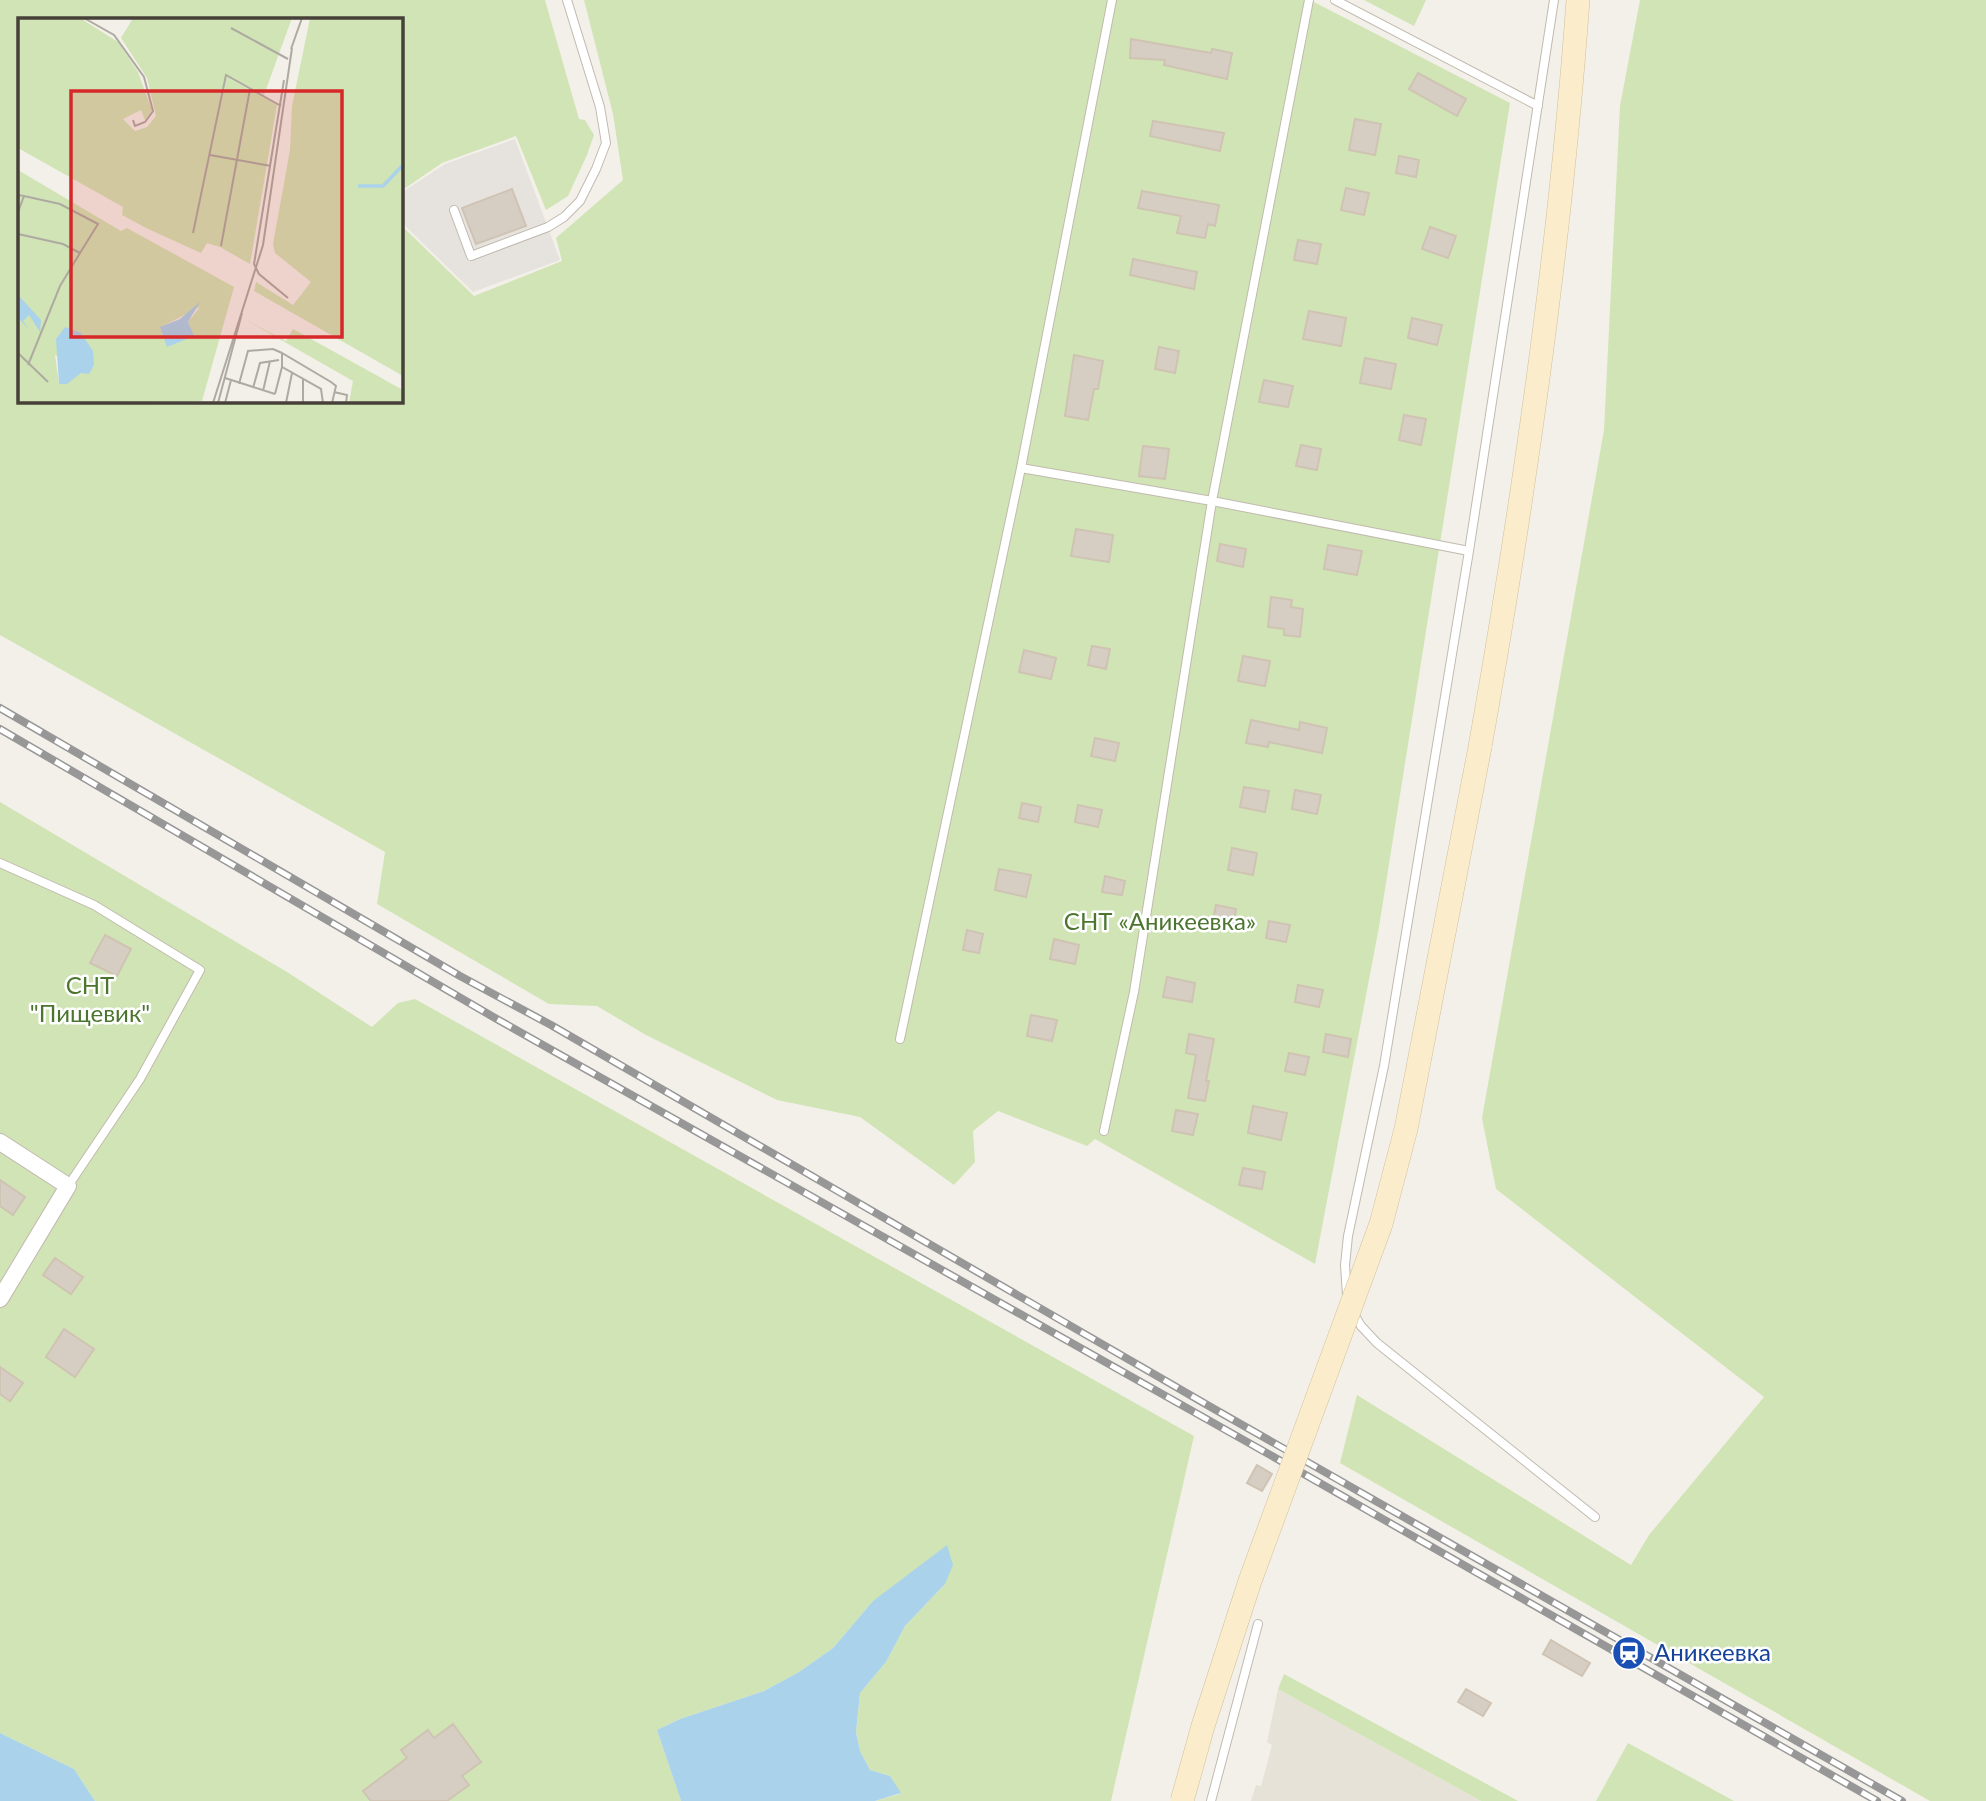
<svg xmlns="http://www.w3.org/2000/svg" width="1986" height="1801" font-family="Lato,sans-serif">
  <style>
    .residential { fill: #e7e2d8 }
    .industrial { fill: #e6e2de }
    .green { fill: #d1e4b5 }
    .water { fill: #aad3eb }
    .building { fill: #d7cec3; stroke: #cfc3b3; stroke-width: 2 }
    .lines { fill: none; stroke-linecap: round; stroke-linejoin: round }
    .lane-casing { stroke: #c1baaf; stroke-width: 10 }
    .street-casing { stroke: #c1baaf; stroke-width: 18 }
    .secondary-casing { stroke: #d0c09c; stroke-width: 24 }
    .lane { stroke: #fff; stroke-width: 8 }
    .street { stroke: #fff; stroke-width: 16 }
    .secondary { stroke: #fbedcc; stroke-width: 23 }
    .rail-casing { stroke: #979797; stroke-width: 8 }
    .rail { stroke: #fff; stroke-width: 5; stroke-dasharray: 16; stroke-linecap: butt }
    .secondary-bridge-casing { stroke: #d0c09c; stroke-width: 24; stroke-linecap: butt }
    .secondary-bridge { stroke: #fbedcc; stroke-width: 23 }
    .labels { text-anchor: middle; stroke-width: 5; stroke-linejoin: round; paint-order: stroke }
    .park-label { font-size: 24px; fill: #4c752f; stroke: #fff }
    .transit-label { font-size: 24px; fill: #164399; stroke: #fff; text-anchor: start }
    .inset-river { fill: none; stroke: #aad3eb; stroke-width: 3.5 }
    .inset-road { fill: none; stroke: #aeaaa2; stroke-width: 2 }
    .view { fill: #d62828; fill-opacity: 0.15; stroke: #d62828; stroke-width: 3.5 }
    .inset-edge { fill: none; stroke: #474038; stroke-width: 3.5 }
  </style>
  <rect width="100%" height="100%" fill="#f3f0e9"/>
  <path class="residential" d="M1278,1689L1481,1801H1251L1256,1785L1261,1786L1272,1745L1267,1742Z"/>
  <path class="industrial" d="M515,139L560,260L473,292L401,222V193L445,164Z"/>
  <path class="green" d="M0,0H545L579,119L585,120L594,135L587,155L568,196L546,210L516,136L442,163L401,191V19H19V401H401V225L474,296L562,261L556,238L623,180L613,114L584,0H1310L1510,103L1379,927L1315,1264L1095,1139L1087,1146L998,1111L973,1131L975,1162L954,1185L860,1117L777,1100L646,1035L597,1006L549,1004L377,904L385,852L0,635Z
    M1364,0H1426L1414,26Z
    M1640,0H1986V1801H1930L1340,1463L1357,1395L1631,1565L1649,1535L1764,1397L1496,1189L1482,1118L1604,430L1620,106Z
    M0,802L287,972L372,1027L398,1003L415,999L1194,1436L1111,1801H875L900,1794L890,1776L870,1770L860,1751L856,1732L860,1693L886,1662L905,1626L945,1584L873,1601L833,1648L799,1672L764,1691L680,1719L657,1730L681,1801H95L74,1769L0,1733Z
    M1284,1674L1518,1801H1481L1278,1689Z
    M1628,1743L1734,1801H1596Z"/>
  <path class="water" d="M947,1545L953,1565L945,1584L905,1626L886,1662L860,1693L856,1732L860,1751L870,1770L890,1776L901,1793L875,1801H681L657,1730L680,1719L764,1691L799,1672L833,1648L873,1601Z
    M0,1733L74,1769L95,1801H0Z"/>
  <path class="building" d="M1131,39L1211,53L1212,49L1232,53L1227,79L1164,65L1165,60L1130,58Z
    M1418,73L1466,99L1457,116L1409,89Z
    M1355,119L1381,124L1375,155L1349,150Z
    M1153,121L1224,133L1220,151L1150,136Z
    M1399,156L1419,160L1416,177L1396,173Z
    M1346,188L1369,193L1364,215L1341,210Z
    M512,189L526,226L476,244L462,208Z
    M1142,191L1219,205L1215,226L1208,224L1205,238L1177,233L1181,216L1138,208Z
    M1430,227L1456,236L1448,258L1422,249Z
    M1298,240L1321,244L1317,264L1294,260Z
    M1133,259L1197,272L1194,289L1130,275Z
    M1309,311L1346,318L1341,346L1303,339Z
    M1412,318L1442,325L1437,345L1408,338Z
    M1159,347L1179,351L1175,373L1155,369Z
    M1074,355L1103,361L1098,389H1094L1088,420L1065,416Z
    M1365,358L1396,364L1391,389L1360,383Z
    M1264,380L1293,386L1288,407L1259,402Z
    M1404,415L1426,419L1421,445L1399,440Z
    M1301,445L1321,449L1317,470L1296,466Z
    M1143,446L1169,449L1165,479L1139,476Z
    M1076,529L1113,535L1109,562L1071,556Z
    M1220,544L1246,549L1243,567L1217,561Z
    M1328,545L1362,551L1357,575L1324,569Z
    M1271,597L1292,600L1291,607L1303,609L1300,637L1284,635V629L1268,627Z
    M1092,646L1110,649L1106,669L1088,665Z
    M1024,650L1056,658L1051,679L1019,672Z
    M1243,656L1270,661L1265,686L1238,681Z
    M1251,720L1299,730L1300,722L1327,728L1322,753L1269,742L1268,747L1246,743Z
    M1095,738L1119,743L1115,761L1091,756Z
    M1244,787L1269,791L1265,812L1240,807Z
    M1295,790L1321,795L1317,814L1292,809Z
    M1022,803L1041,807L1038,822L1019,818Z
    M1078,805L1102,810L1098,827L1075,822Z
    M1232,848L1257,853L1253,875L1228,870Z
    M999,869L1031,875L1026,897L995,890Z
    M1105,876L1125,881L1122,895L1102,892Z
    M1216,905L1236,909L1233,924L1213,920Z
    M1269,921L1290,925L1286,942L1266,938Z
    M967,930L983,934L979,953L963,950Z
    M105,935L131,949L117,976L90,963Z
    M1054,939L1079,945L1075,964L1050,959Z
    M1167,977L1195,983L1192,1002L1163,997Z
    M1298,985L1323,990L1319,1007L1295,1002Z
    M1031,1015L1057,1020L1052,1041L1027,1036Z
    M1189,1034L1214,1039L1206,1081H1209L1205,1101L1188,1098L1196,1055L1186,1053Z
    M1326,1034L1351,1039L1348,1057L1323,1052Z
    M1289,1053L1309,1057L1305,1075L1285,1071Z
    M1253,1106L1287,1113L1281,1140L1248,1133Z
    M1176,1110L1198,1114L1193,1135L1172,1131Z
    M1243,1168L1265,1172L1262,1189L1239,1185Z
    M0,1180L25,1197L13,1215L0,1206Z
    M55,1258L83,1277L71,1294L43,1275Z
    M64,1329L94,1349L75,1377L46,1357Z
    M0,1367L23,1383L10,1401L0,1394Z
    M1257,1465L1272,1474L1262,1491L1247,1483Z
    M1551,1640L1590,1663L1582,1676L1543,1654Z
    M1466,1689L1491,1703L1483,1716L1458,1702Z
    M453,1724L481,1762L462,1776L469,1785L447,1801H371L363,1791L407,1758L401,1750L428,1730L434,1738Z"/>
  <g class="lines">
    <g class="lane-casing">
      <path id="lane" d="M1335,0L1538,106
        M454,210L471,256L548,227L564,217L580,201L596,169L606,143L600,107L567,0
        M1021,468L1212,501L1469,551
        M0,863L94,905L200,970L140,1079L68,1186
        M900,1039L1021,468L1112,0
        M1104,1131L1134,992L1212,501L1309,0
        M1347,1295L1345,1265L1348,1236L1384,1066L1469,551L1554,0
        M1354,1314L1361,1326L1377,1343L1595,1517
        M1211,1801L1258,1624"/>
    </g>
    <g class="street-casing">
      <path id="street" d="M0,1142L68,1186L0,1299"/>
    </g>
    <g class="secondary-casing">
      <path id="secondary" d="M1480,747C1524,499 1560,251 1578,0"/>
    </g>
    <use href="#lane" class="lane"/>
    <use href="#street" class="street"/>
    <use href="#secondary" class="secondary"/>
    <g class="rail-casing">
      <path id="rail" d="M0,708L460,976L551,1025L1209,1406L1902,1801
        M0,729L495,1018L1311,1478L1877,1801"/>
    </g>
    <use href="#rail" class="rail"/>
    <g class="secondary-bridge-casing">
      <path id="secondary-bridge" d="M1182,1801L1203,1726L1250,1581L1381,1224L1406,1129L1480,747"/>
    </g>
    <use href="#secondary-bridge" class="secondary-bridge"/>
  </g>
  <defs>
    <g id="station-disc" transform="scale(1.75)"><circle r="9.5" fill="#1a4fb4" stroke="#fff"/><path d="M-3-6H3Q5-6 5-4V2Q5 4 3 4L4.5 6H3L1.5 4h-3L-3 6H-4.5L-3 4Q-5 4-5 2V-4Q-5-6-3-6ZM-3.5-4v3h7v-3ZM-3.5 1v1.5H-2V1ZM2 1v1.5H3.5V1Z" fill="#fff"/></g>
  </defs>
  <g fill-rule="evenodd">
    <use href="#station-disc" x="1629" y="1653"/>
  </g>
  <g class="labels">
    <g class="park-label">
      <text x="1160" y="930">СНТ «Аникеевка»</text>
      <text x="90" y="994">СНТ<tspan x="90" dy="28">"Пищевик"</tspan></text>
    </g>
    <g class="transit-label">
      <text x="1654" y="1661">Аникеевка</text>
    </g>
  </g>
  <g transform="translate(18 18)">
    <rect width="385" height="385" fill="#f3f0e9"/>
    <path d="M0,0H62L100,24L120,54L134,92L127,102L123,92L105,101L117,113L129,109L138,98L129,60L103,20L115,0H274L246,77L209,59L259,87L232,246L202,229L189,225L183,235L128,210L104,197L105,189L0,130ZM292,0H385V358L236,273L238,264L275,287L293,264L257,235L255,226L272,132L274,88ZM0,152L103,213L109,210L216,269L184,383L0,385ZM182,289L170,304L175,318L157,324L143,309ZM37,337L63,355L41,366ZM228,302L268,323L275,311L385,372V385H331L335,363Z" fill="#d1e4b5" fill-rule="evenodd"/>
    <path d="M0,277L23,302L22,314L11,297L5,303L11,311L0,300ZM182,284L170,304L176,318L149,329L142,309L162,301ZM47,309L63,315L75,333L76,347L71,356L63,355L49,366H41L38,321Z" fill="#aad3eb"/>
    <path class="inset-river" d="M340,168H365L385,147"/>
    <path class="inset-road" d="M66,0L96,17L126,59L135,93L127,104L117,108L115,102M213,10L270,41M273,31L284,0M266,62L236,246L241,256L270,280M192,137L253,148M0,177L6,178L0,194M6,178L42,186L80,206L62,235M175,215L208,57L263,88M0,216L45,226L62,235L42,268L10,347M203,228L232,71M0,335L30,364M264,349V335L313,364L318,368L314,385M207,360L257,376M221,366L230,333L255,331L264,335M235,370L242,345L261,342M245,373L252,343M316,374L329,377L328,385M257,376L264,349L303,371L305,385M195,385L245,227L274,30M200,385L224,295M207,385L213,362M268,385L274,355M285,385V361"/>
    <path class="view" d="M53,73H324V319H53Z"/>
    <rect width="385" height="385" class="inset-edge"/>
  </g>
</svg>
